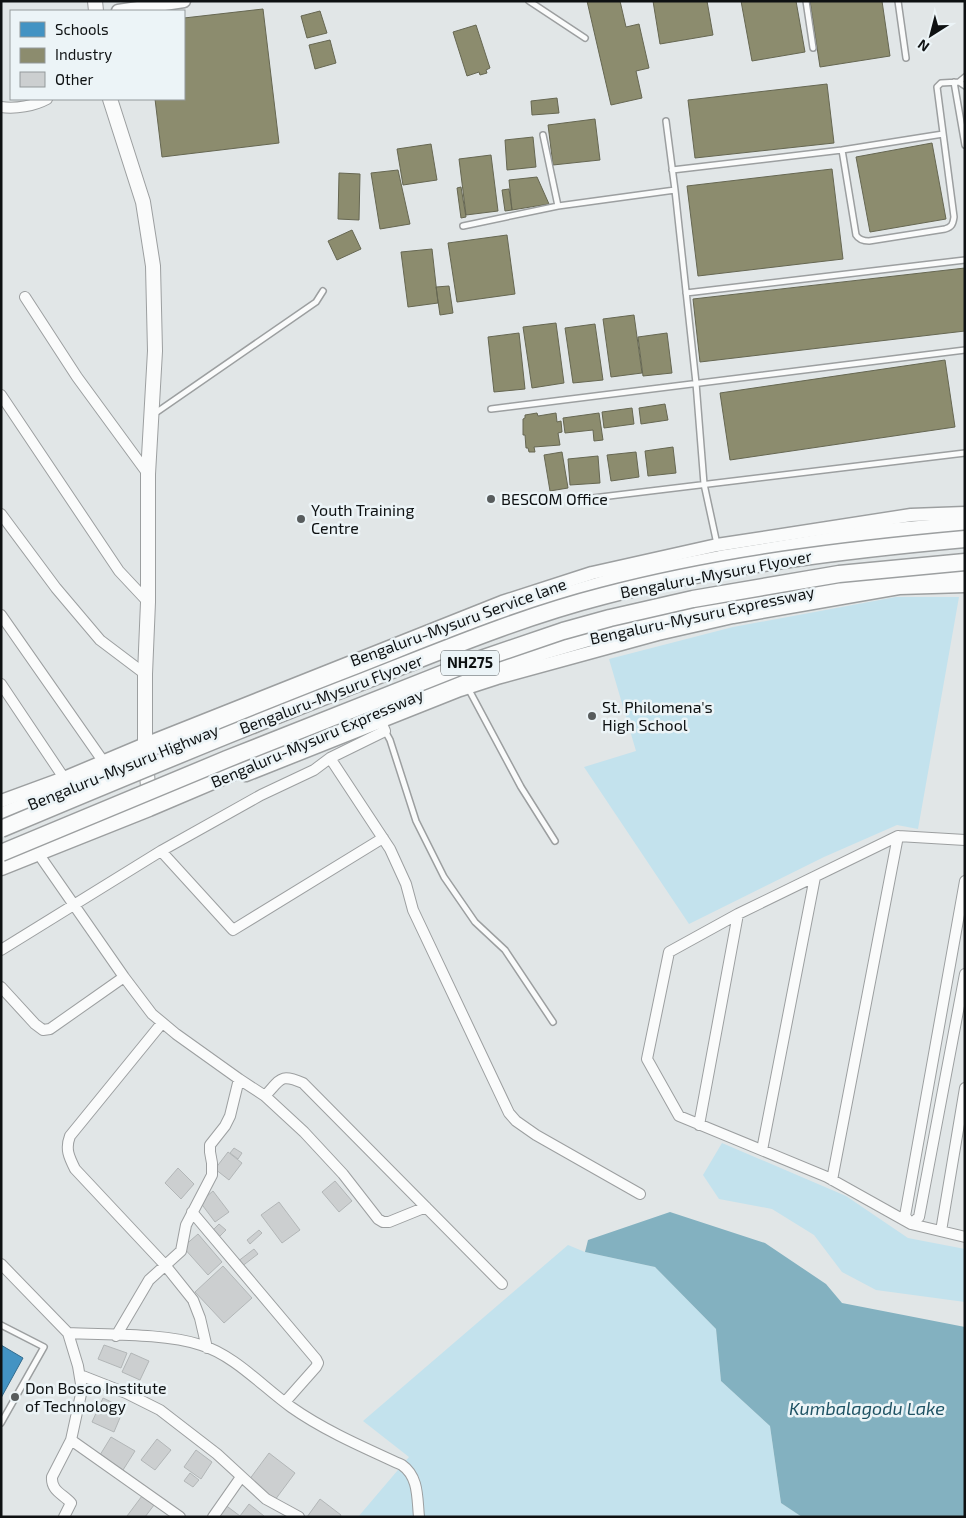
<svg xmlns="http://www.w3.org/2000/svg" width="966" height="1518" font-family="'Exo 2',sans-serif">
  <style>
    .green { fill: #c3e2ed }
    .water { fill: #83b1c0 }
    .schools { fill: #4393c3; stroke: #336c8e }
    .industry { fill: #8c8c6e; stroke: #666752 }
    .building { fill: #cccfd0; stroke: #b2b6b7 }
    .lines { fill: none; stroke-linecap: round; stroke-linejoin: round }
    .service-casing { stroke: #9c9fa0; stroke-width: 8 }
    .minor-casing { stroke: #9c9fa0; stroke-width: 12 }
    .tertiary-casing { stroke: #9c9fa0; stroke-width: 15 }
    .secondary-casing { stroke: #9c9fa0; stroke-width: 16 }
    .trunk-casing { stroke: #9c9fa0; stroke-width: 19 }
    .service { stroke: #fafbfb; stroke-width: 5 }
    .minor { stroke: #fafbfb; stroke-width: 10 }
    .tertiary { stroke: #fafbfb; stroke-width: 12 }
    .secondary { stroke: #fafbfb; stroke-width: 14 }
    .trunk { stroke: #fafbfb; stroke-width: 16 }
    .trunk-bridge-casing { stroke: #9c9fa0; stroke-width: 19; stroke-linecap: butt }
    .trunk-bridge { stroke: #fafbfb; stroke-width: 16 }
    .poi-dot { fill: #585c5d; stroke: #ecf4f7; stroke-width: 2 }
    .labels { text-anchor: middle; stroke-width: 5; stroke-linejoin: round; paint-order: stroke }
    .shield { fill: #ecf4f7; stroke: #515557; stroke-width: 1 }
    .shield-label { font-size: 15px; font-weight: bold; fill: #0e1112 }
    .poi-label { font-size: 16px; fill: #0e1112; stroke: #ecf4f7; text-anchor: start }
    .street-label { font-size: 16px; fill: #0e1112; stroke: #ecf4f7 }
    .water-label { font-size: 18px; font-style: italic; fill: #1f5364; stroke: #ecf4f7 }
  </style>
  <rect width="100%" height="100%" fill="#e1e6e7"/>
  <path class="green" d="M896,597H959L918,829L897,825L824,857L689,924L584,767L636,751L609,659L733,627Z
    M722,1143L846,1196L908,1238L965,1249V1302L876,1290L842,1272L814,1235L772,1209L719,1199L703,1175Z
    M568,1245L585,1252L655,1267L716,1329L721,1381L770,1426L781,1503L802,1517H358L409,1457L363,1421Z"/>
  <path class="water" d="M670,1212L765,1243L826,1284L842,1303L965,1327V1517H802L781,1503L770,1426L721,1381L716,1329L655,1267L585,1252L588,1240Z"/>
  <path class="schools" d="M1,1345L23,1358L1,1398Z"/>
  <path class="industry" d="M587,1H620L626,27L639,24L649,68L636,71L642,98L611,105Z
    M653,1H707L713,35L660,44Z
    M741,1H796L805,52L752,61Z
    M810,1H882L890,56L820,67Z
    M263,9L279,143L162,157L155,99H184V18Z
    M320,11L327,33L307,38L301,16Z
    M476,25L490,68L486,70L487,73L480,75L479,72L467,76L453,32Z
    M330,40L336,63L315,69L309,45Z
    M827,84L834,143L695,158L688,100Z
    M557,98L559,113L532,115L531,101Z
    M595,119L600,160L553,165L548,125Z
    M533,137L536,167L507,170L505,140Z
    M932,143L946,219L870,232L856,157Z
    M431,144L437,180L403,185L397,149Z
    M491,155L498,211L466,215L459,159Z
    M832,169L843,259L698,276L687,186Z
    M398,170L410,224L380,229L371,173Z
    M339,173L360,174L359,220L338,219Z
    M537,177L549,204L512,210L509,180Z
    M461,187L466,217L461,218L457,188Z
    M509,189L512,210L505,211L502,190Z
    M352,230L361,249L337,260L328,241Z
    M507,235L515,294L457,302L448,243Z
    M432,249L438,303L408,307L401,252Z
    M965,268V331L700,362L693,299Z
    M449,286L453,313L440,315L436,287Z
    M634,315L642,373L611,377L603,319Z
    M556,323L564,383L532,388L523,327Z
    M595,324L603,380L573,383L565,328Z
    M519,333L525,389L494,392L488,337Z
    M667,333L672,373L643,376L638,337Z
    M945,360L955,427L730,460L720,393Z
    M665,404L668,420L641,424L639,408Z
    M632,408L634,424L604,428L602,412Z
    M537,413L538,416L556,413L557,422L561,421L562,432L558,433L560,445L534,447L535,452H529L528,448H526L525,435H523V419L525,418V415Z
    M599,413L603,440L594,441L593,430L565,433L563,418Z
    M673,447L676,473L648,476L645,451Z
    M562,452L568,488L550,491L544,455Z
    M636,452L639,477L611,481L607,455Z
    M598,456L600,483L570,485L568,459Z"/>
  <path class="building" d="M234,1148L242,1153L238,1159L230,1153Z
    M228,1152L242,1163L229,1180L215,1169Z
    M178,1168L194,1184L181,1199L165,1183Z
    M335,1181L352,1201L339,1212L322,1192Z
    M213,1191L229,1212L215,1222L200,1202Z
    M279,1202L300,1230L282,1243L261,1215Z
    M219,1224L226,1230L219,1237L213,1230Z
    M259,1230L262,1233L250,1244L247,1240Z
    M198,1234L222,1262L208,1275L183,1247Z
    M254,1249L258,1254L241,1267L237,1262Z
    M223,1266L252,1298L224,1323L195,1292Z
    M104,1345L127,1353L121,1368L98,1359Z
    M131,1353L149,1361L140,1380L122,1372Z
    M103,1398L124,1408L114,1432L92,1422Z
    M111,1437L135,1451L123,1470L100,1455Z
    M157,1439L171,1450L155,1470L141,1460Z
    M196,1450L212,1462L201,1479L184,1467Z
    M269,1453L295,1473L275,1500L249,1480Z
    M190,1473L199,1480L193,1487L184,1481Z
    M142,1496L154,1505L145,1517H129L127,1516Z
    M320,1499L341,1515L340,1517H307Z
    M224,1504L240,1516L249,1504L264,1516V1517H215Z"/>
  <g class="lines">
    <g class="service-casing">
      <path id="service" d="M529,1L585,38
        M806,1L813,48
        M898,1L906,58
        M965,77L959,82L965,86
        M954,82L965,145
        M543,135L558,206
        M842,150L856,235C859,240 863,241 869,241L945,229C952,227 953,224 954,217L937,87L941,83L959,82
        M672,170L842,150L943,134
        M675,190L696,383L704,484L717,544
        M463,226L558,206L675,190L666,121
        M686,293L965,260
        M491,409L965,350
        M154,414L316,302L323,291
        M576,500L965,453
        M468,688L521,787L555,841
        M385,731L390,740L416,821L444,877L475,922L505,950L553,1022
        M1,1325L44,1347L1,1423"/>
    </g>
    <g class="minor-casing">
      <path id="minor" d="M1,107C16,109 34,106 47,99
        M25,297L77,377L148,474
        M1,395L119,571L148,602
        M1,514L56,588L100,640L145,674
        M1,615L103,761
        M1,684L64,778
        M330,758L390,849L406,884L413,910L509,1113L516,1121L536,1135L640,1194
        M965,840L898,836L738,914L669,952L647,1059L679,1116L827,1177L911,1224L965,1237
        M161,851L233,930L383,838
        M42,859L124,977L152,1014L176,1034L239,1079
        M1,950L161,851L261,795L314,770L330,758L385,731L381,722
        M1,987L35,1024L43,1030L50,1029L124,977
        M162,1023L70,1136C65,1149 69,1157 75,1169L165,1265L193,1300L200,1318L207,1348
        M265,1096C281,1079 280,1073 303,1083L502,1284
        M699,1125L738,914
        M762,1150L815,877
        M832,1180L898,836
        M192,1212L316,1359L318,1363L316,1367L285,1402
        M911,1224L905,1216L965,881
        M911,1224L919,1217L965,974
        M941,1231L965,1088
        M1,1264L68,1333L78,1366L81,1384V1394L71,1440L180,1517
        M68,1333C108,1335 164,1333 201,1345C234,1355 263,1387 291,1407C325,1431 365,1448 402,1465C419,1477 417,1498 419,1517
        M116,1336L149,1280L181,1251L186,1225L212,1175V1163L210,1152V1145L225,1126L230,1116L239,1079L265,1096L304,1132L343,1174L378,1219L383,1222H389L426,1207
        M80,1375L126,1393L160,1410L217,1454L266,1499L299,1517
        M64,1517L71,1503C63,1494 51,1491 52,1477L71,1440
        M213,1517L241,1477"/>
    </g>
    <g class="tertiary-casing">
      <path id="tertiary" d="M118,11L184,1
        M246,775L460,690L497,678L658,634L733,617L899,588L965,586
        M1,801L64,778L145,744L502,602L592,573L717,545L911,515L965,513"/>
    </g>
    <g class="secondary-casing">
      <path id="secondary" d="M95,1L96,11
        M110,99L143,202L153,266L155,351L148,474V602L145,674V744L149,802"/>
    </g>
    <g class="trunk-casing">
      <path id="trunk" d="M1,816L384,661L514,611L628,577L720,559L885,532L965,525
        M1,867L149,808L302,743L423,694L547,650L598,635L782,596L869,581L965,574"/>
    </g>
    <use href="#service" class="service"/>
    <use href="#minor" class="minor"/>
    <use href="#tertiary" class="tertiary"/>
    <use href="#secondary" class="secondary"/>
    <use href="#trunk" class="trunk"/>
    <g class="trunk-bridge-casing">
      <path id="trunk-bridge" d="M1,829C122,778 242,728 364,681C443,650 521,617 603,596C721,565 844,550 965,539
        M1,853L227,759L472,662L563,631L610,618L693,599L839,574L965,562"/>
    </g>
    <use href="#trunk-bridge" class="trunk-bridge"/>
  </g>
  <g class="poi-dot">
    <circle cx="491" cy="499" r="5"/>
    <circle cx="301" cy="519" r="5"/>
    <circle cx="592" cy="716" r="5"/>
    <circle cx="15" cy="1397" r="5"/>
  </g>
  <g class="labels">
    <rect class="shield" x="441" y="650.5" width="58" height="25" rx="4"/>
    <g class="shield-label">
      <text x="470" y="668">NH275</text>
    </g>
    <g class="poi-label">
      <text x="501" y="505">BESCOM Office</text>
      <text x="311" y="516">Youth Training<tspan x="311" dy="18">Centre</tspan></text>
      <text x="602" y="713">St. Philomena's<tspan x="602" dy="18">High School</tspan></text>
      <text x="25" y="1394">Don Bosco Institute<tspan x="25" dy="18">of Technology</tspan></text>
    </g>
    <g class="street-label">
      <text transform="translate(716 574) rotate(-11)" y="6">Bengaluru-Mysuru Flyover</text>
      <text transform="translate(702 615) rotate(-12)" y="6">Bengaluru-Mysuru Expressway</text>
      <text transform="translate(458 622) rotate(-20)" y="6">Bengaluru-Mysuru Service lane</text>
      <text transform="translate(331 694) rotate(-21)" y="6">Bengaluru-Mysuru Flyover</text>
      <text transform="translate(317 738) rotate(-23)" y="6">Bengaluru-Mysuru Expressway</text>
      <text transform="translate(123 767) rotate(-22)" y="6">Bengaluru-Mysuru Highway</text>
    </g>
    <g class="water-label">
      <text x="867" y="1415">Kumbalagodu Lake</text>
    </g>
  </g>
  <rect width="966" height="1518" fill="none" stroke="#0e1112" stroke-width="5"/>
  <rect x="10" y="10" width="175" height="90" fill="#ecf4f7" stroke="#93999b"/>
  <rect x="20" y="22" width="25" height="15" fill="#4393c3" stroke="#93999b"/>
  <text x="55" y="35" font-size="15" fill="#0e1112">Schools</text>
  <rect x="20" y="48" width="25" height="15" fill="#8c8c6e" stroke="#93999b"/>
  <text x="55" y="60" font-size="15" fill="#0e1112">Industry</text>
  <rect x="20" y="72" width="25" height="15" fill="#cccfd0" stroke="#93999b"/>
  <text x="55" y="85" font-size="15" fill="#0e1112">Other</text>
  <g transform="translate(931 35) rotate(216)" stroke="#ecf4f7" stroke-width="4" paint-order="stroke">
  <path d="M0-4L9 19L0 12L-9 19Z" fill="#0e1112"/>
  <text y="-8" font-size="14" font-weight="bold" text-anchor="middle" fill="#0e1112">N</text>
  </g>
</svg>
